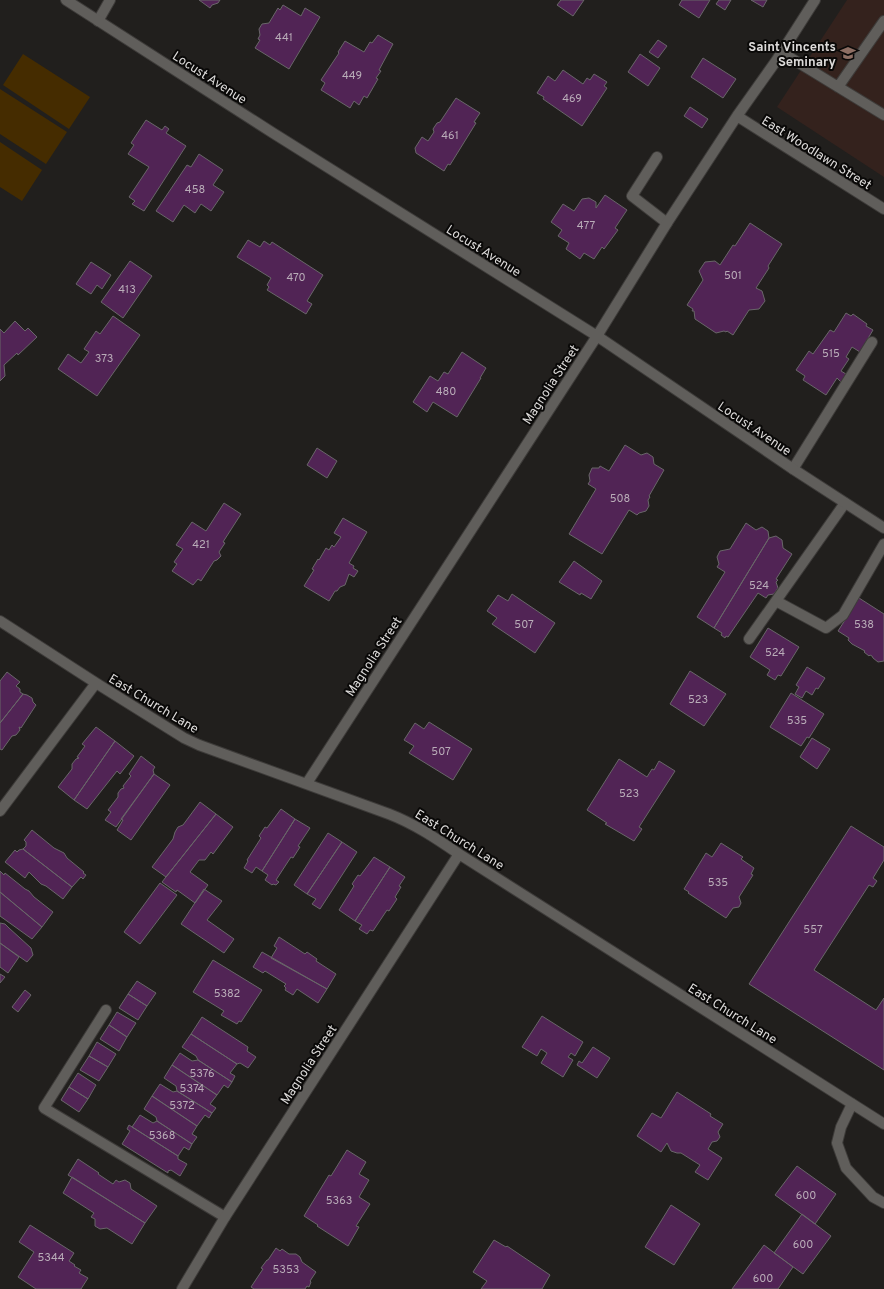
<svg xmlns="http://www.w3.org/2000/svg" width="884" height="1289" font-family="Overpass,sans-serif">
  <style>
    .education { fill: #34221d }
    .green { fill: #452c00 }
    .building { fill: #512455; stroke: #696669 }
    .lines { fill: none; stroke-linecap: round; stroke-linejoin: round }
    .service-casing { stroke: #3d3b39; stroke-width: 12 }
    .minor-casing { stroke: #3d3b39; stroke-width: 12 }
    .service { stroke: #605e5b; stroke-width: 10 }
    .minor { stroke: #605e5b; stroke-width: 10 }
    .labels { text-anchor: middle; stroke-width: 4; stroke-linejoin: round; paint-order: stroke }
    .number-label { font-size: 11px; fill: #b9acb8 }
    .poi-label { font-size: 13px; font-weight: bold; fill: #dcdad9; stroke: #0a0908; text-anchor: end }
    .street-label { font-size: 13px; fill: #dcdad9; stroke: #0a0908 }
  </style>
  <rect width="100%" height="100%" fill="#211f1d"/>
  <path class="education" d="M847,0H884V177L777,107Z"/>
  <path class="green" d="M23,54L90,97L69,129L3,85Z
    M0,89L67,132L46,164L0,134Z
    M0,142L42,170L22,201L0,187Z"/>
  <path class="building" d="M199,0H220L218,3L212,5L210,8Z
    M561,0H584L573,16L557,5Z
    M682,0H710L699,18L679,5Z
    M719,0H731L725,10L716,4Z
    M751,0H767L763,7Z
    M283,5L301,16L305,8L320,17L289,69L255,48L260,40L258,39L260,35L259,29L262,24L269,23L278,8L280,10Z
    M378,35L393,44L379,70L381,71L376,78L378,79L367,98L364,96L359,105L354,101L350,108L321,90L325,83L321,80L339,53L338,52L345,41L364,52L370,42L372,43Z
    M658,40L667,46L658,58L649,52Z
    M640,54L660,68L648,86L628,72Z
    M703,58L736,79L723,98L691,77Z
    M563,70L583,84L587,78L590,80L594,74L607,82L604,86L607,88L582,126L543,99L544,97L537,93L548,76L555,81Z
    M456,98L480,113L474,122L476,123L450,165L448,164L444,171L416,153L415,148L422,137L428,141L434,132L433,129L437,123L440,122Z
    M690,107L708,119L702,128L684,116Z
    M146,120L162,130L165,126L169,129L166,133L186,146L144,211L132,204L135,201L129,197L149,167L128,154L134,145L131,143Z
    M199,154L223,170L213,185L224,192L211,211L201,204L195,213L184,205L173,222L156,211L187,165L191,167Z
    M605,195L627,210L615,228L618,230L604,249L602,247L594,259L584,253L580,259L566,249L569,243L558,236L562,230L551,222L563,204L574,211L582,199L589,198L596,202V208Z
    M750,223L782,244L768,266L769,268L756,288L762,291L765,301L759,309L749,310L733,335L727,331L726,332L724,331L716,333L695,319L694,311H692L693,309L687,305L703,280L699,271L705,262L715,261L720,265L733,245L735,246Z
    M248,240L260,247L264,241L270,245L272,242L323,275L307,301L312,304L306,314L267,290L269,287L267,285L271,278L237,257Z
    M130,261L152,276L123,318L101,302Z
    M91,262L111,275L102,289L97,285L91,294L76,284Z
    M846,313L851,316L853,314L867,324L866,326L873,330L860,352L852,347L846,357L849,359L841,371L846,374L841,382L837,378L826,395L803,380L805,376L796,370L809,351L813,354L830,330L834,332Z
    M113,316L140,335L97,396L58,369L68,354L81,363L89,352L84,349L96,331L100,334Z
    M15,321L25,331L28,328L37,337L18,355L17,353L4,365L5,376L0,381V329L4,333Z
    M462,352L486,368L480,378H481L457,417L433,402L427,412L413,402L430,376L438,381L444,372L448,374Z
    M625,445L641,455L647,453L653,457L654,464L664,470L649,496L650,497L648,500L649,506L646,511L639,513L637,515L629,510L602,554L569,534L596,489L588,484L590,481L589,475L592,468H599L600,466L609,471Z
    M317,448L337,461L327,478L307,465Z
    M224,503L241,514L223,542L225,543L219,552L221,556L217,560L214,561L201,581L198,579L193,585L172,571L177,564L174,562L183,549L176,545L192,522L206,531Z
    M343,518L367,532L349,563L354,566L353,568L358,571L354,577L349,574L345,585L340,587L337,591H335L329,601L304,586L314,570L312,569L318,559L319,560L326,548L329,550L332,545L334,547L341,537L334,533Z
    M746,523L756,530L762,527L768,531L769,538L714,628L697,617L725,572L717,567L719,564L717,557L720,551L730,549Z
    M776,536L782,540L783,548L792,554L776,579L778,580L776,582L778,588L774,594L768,595L766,598L758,593L728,637L726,636L725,638L721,635L722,633L714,628L769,538Z
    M574,561L602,581L591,599L581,593L580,595L559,582Z
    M512,594L555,623L535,653L492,624L497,618L487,611L498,595L508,601Z
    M859,598L884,614V661L878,662L873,658L872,656L870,655L869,656L864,652L865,651L852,644L848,640L849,638L838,631Z
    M768,628L799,647L781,676L778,675L775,680L767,675L770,670L750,657Z
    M807,667L825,678L818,689L816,688L812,695L806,691L802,698L795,694L799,687L796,685Z
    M690,671L726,694L704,726L670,704Z
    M7,672L20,682L16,686L20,689V692L23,694L0,723V681Z
    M791,693L824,714L809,738L807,737L801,746L770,727Z
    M23,694L27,695L32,698L33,702L36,705L21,728L19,727L20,730L16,735L12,736L2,750L0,749V723Z
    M429,722L472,749L453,780L409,753L414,746L404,740L415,723L424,729Z
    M96,727L115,741L74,800L58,787L72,769V764L76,759L79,758L77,757L85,746L82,744Z
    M812,738L830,749L817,769L800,757Z
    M115,741L134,756L120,774L117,771L87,809L74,800Z
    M141,756L155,767L153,770L154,774L116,827L105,820L111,812L108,810L118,797V793L121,789L124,788L123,786L131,776L129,774Z
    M619,759L647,777L652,769L654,770L659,761L675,771L639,827L642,829L634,841L605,824L607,823L587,810Z
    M154,774L170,785L131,840L117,830L123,820L121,819Z
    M200,802L216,814L166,877L152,867L173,839L175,832L178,827L183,825Z
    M281,809L295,819L262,871L256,867L252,873L244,868L248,861L247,860L261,838L259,836L265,827L267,828Z
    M216,814L233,827L213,854L211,852L205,860H199L190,872L208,885L195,903L177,890L176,892L162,882Z
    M295,819L310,828L298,846L300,847L293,858L291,857L276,880L279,882L276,885L273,884L272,885L265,880L268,875L262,871Z
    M851,826L884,847V860L873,878L877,881L873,887L869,885L814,970L876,1010L884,998V1070L749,984Z
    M32,830L54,848L64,853L67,858L84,872L83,873L86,875L83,879L81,877L72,887L23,849L26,846V842L24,840Z
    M328,833L342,842L307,894L294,885Z
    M342,842L357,852L320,909L312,904L316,899L307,894Z
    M721,843L743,857L741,859L754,868L751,874L753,875L739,897L741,903L739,907L733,908L726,918L688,893L689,892L684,889L706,853L712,857Z
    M23,849L72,887L63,899L46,886L41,884L29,872L25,878L5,862L15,850L17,852L19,850Z
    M374,857L390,867L355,921L339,910L354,886L352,884L358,875L360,876Z
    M390,867L405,877L399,886L401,887L395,897L397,899L389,911L387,910L373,931L370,930L367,934L359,929L362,925L355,921Z
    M0,871L4,875L5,873L25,889L29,891L34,897L53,912L42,927L0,892Z
    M160,883L177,895L140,944L124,932Z
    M204,889L222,901L207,920L234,939L224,953L181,924Z
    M0,892L42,927L32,939L0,916Z
    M0,923L5,924L9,928L31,948L33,955L27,962L0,943Z
    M279,937L305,954L307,952L317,959L316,961L336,974L327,989L271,958L277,948L274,946Z
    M0,943L19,957L8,973L0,967Z
    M262,952L327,989L318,1003L297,989L293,995L285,990L286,988L284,986L286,984L265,971L263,973L253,967Z
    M213,960L262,990L241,1022L239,1021L237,1024L221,1015L224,1011L193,992Z
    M0,974L5,977L0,983Z
    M137,981L156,993L147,1006L128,994Z
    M25,990L31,995L18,1012L12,1007Z
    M128,994L147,1006L138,1020L119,1008Z
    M117,1012L136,1023L127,1037L109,1025Z
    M542,1016L583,1042L575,1056L571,1053L568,1057L573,1060L563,1077L541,1063L547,1053L541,1049L537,1056L522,1047Z
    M202,1017L248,1047L247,1051L256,1057L248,1068L240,1063L237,1064L191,1034Z
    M109,1025L127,1037L119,1051L100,1039Z
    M191,1034L237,1064L230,1073L235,1076L232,1082L198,1060L196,1056L182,1047Z
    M97,1042L116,1054L108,1067L89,1056Z
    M593,1047L610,1058L597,1078L577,1065L579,1061L582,1063Z
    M180,1053L192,1061L198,1060L232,1082L228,1088L224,1085L217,1095L172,1065Z
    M89,1056L108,1067L99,1081L80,1070Z
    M172,1065L217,1095L210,1104L216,1108L212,1113L177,1091L176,1086L164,1078Z
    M78,1073L96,1085L88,1099L69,1087Z
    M160,1084L173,1092L177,1091L212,1113L209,1118L205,1115L197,1126L152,1096Z
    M69,1087L88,1099L79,1112L61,1100Z
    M677,1092L711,1114L710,1116L723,1124L718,1132L720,1137L717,1141L712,1142L708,1149L722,1158L708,1180L695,1172L700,1165L681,1153H677L671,1151L667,1143L661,1152L637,1136L652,1113L661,1118Z
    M152,1096L197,1126L192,1134L197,1137L192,1144L157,1121L156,1117L144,1109Z
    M140,1115L153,1123L157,1121L192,1144L189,1150L184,1147L178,1156L132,1127Z
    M129,1125L178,1156V1159L187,1164L180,1176L171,1170L168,1171V1173L122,1144L130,1131L127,1129Z
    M347,1150L366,1162L359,1174L369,1180L359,1197L370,1204L356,1226L359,1227L348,1246L317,1226L318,1225L304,1216L329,1175L331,1176Z
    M78,1159L99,1173L98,1174L113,1184L116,1180L119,1182L125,1180L130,1183L131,1189L157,1206L145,1223L68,1175Z
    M797,1166L836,1194L815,1224L775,1195Z
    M72,1177L145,1223L132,1244L107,1228L100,1229L95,1226V1219L91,1217L94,1213L63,1193Z
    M671,1205L700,1224L674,1265L645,1247Z
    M802,1214L831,1236L803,1274L774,1253Z
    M30,1225L74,1253L69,1261L75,1265L74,1266L81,1270L79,1273L88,1278L81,1289H36L18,1277L34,1252L19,1242Z
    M494,1240L506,1247L507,1246L550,1275L542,1289H481L487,1281L473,1272Z
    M764,1245L793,1267L778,1289H732Z
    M276,1248L280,1251L282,1249L289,1254H296L300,1257L302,1262L316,1272L310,1281L311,1282L309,1287L307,1286L305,1289H254L251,1287L263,1269L261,1268L267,1260H268Z"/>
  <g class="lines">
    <g class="service-casing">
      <path id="service" d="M98,21L110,0
        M781,52L884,115
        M838,87L884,21
        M657,157L632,196L667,223
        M793,469L872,342
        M776,601L826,628L843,615L884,544
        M749,639L845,503
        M106,1010L44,1108L225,1217
        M852,1104L841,1127L837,1143L846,1168L873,1197L884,1203"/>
    </g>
    <g class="minor-casing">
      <path id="minor" d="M66,0L273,133L597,336L793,469L884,528
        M737,116L884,209
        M0,621L96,683L184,738L199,745L389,814C415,824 437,839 459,854L884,1124
        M307,783L597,336L667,223L737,116L776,61L815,0
        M0,811L96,683
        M182,1289L225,1217L459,854"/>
    </g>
    <use href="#service" class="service"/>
    <use href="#minor" class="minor"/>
  </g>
  <defs>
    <g id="school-bare" transform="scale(1.2)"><path d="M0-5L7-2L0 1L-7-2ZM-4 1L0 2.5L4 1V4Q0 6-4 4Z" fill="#8d6e63" stroke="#0a0908" stroke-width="2.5" paint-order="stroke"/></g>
  </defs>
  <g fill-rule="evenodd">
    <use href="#school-bare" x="848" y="53"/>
  </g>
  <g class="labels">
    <g class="number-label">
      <text x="284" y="41">441</text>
      <text x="352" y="79">449</text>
      <text x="572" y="102">469</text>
      <text x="450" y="139">461</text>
      <text x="195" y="193">458</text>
      <text x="586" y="229">477</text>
      <text x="733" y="279">501</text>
      <text x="296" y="281">470</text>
      <text x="127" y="293">413</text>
      <text x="831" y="357">515</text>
      <text x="104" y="362">373</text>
      <text x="446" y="395">480</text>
      <text x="620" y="502">508</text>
      <text x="201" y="548">421</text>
      <text x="759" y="589">524</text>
      <text x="524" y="628">507</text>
      <text x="864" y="628">538</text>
      <text x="775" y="656">524</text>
      <text x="698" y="703">523</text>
      <text x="797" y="724">535</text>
      <text x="441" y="755">507</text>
      <text x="629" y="797">523</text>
      <text x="718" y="886">535</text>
      <text x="813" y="933">557</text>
      <text x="227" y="997">5382</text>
      <text x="202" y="1077">5376</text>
      <text x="192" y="1092">5374</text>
      <text x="182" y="1109">5372</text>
      <text x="162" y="1139">5368</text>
      <text x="806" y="1199">600</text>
      <text x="339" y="1204">5363</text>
      <text x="803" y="1248">600</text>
      <text x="51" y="1261">5344</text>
      <text x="286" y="1273">5353</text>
      <text x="763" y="1282">600</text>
    </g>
    <g class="poi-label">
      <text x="836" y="51">Saint Vincents<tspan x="836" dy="15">Seminary</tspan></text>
    </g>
    <g class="street-label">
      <text transform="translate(210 77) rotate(33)" y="5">Locust Avenue</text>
      <text transform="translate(817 152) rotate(32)" y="5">East Woodlawn Street</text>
      <text transform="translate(484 250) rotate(32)" y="5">Locust Avenue</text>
      <text transform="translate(550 384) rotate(-57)" y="5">Magnolia Street</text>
      <text transform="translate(755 428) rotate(34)" y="5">Locust Avenue</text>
      <text transform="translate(373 656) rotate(-57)" y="5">Magnolia Street</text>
      <text transform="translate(154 703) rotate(31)" y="5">East Church Lane</text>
      <text transform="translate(460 839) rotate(32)" y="5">East Church Lane</text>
      <text transform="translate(733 1013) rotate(32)" y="5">East Church Lane</text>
      <text transform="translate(308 1064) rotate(-57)" y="5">Magnolia Street</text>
    </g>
  </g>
</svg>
